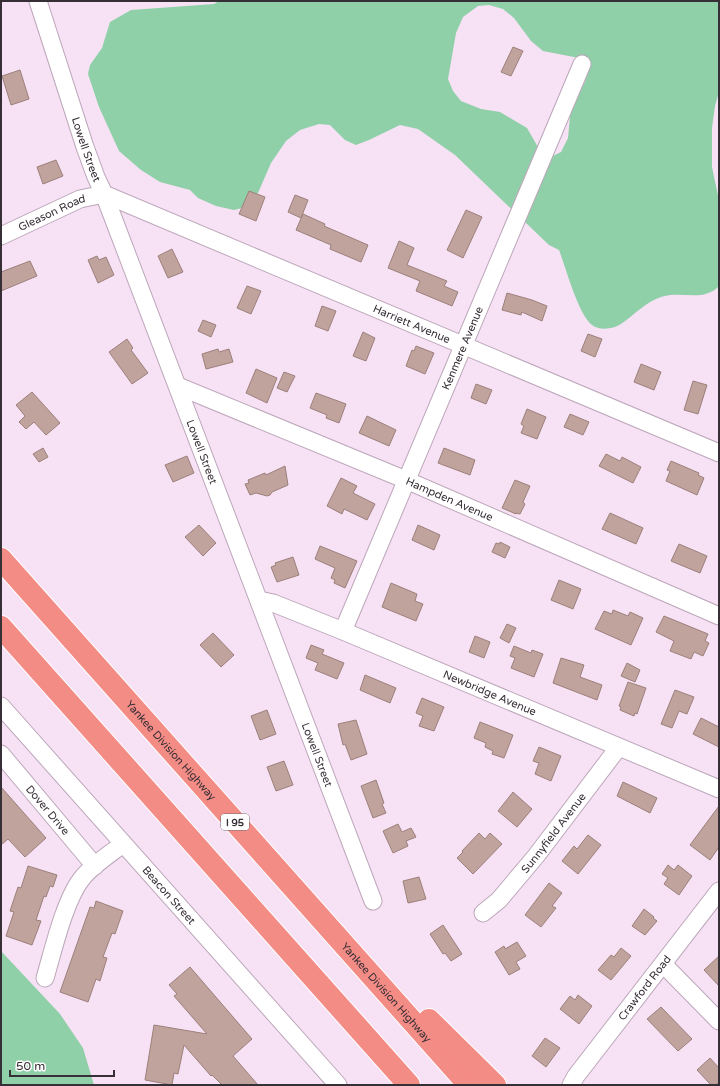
<svg xmlns="http://www.w3.org/2000/svg" width="720" height="1086" font-family="'Varela Round',sans-serif">
  <style>
    .green { fill: #8fd0a9; fill-rule: evenodd }
    .building { fill: #c0a39d; stroke: #9c807b }
    .lines { fill: none; stroke-linecap: round; stroke-linejoin: round }
    .minor-casing { stroke: #bca7ba; stroke-width: 19 }
    .highway-casing { stroke: #fff; stroke-width: 24 }
    .minor { stroke: #fff; stroke-width: 17 }
    .highway { stroke: #f48c86; stroke-width: 22 }
    .labels { text-anchor: middle; stroke-width: 3; stroke-linejoin: round; paint-order: stroke }
    .shield { fill: #fff; stroke: #736d72; stroke-width: 1 }
    .shield-label { font-size: 10px; font-weight: bold; fill: #372f36 }
    .street-label { font-size: 11px; fill: #372f36; stroke: #fff }
  </style>
  <rect width="100%" height="100%" fill="#f7e1f4"/>
  <path class="green" d="M219,1H719V92L715,106L712,128V167L719,200V286C703,303 680,290 661,297C646,302 634,315 621,324C613,329 600,331 592,325C578,314 566,268 559,250L549,245L455,155L418,129L400,125L369,140L356,145L345,140L330,125L319,124L300,130L286,141L271,163L258,193L246,207L234,210L216,206L198,198L190,190L160,182L141,170L119,151L99,107L88,74L90,65L102,48L110,22L131,10L214,4ZM489,5L503,9L514,18L531,41L543,51L584,59L589,66L585,82L571,106L568,138L561,152L551,157L539,149L527,128L500,112L481,109L461,101L453,91L448,79L456,33L463,17L478,6Z
    M1,951L60,1014L83,1048L94,1085H1Z"/>
  <path class="building" d="M513,47L523,51L511,76L501,72Z
    M20,70L29,99L11,105L2,76Z
    M56,160L63,176L43,184L37,167Z
    M249,191L265,197L256,221L239,214Z
    M295,195L308,200L301,218L288,212Z
    M466,210L482,217L463,258L447,250Z
    M303,214L325,224L324,226L368,245L361,262L330,249L331,245L296,230Z
    M399,241L414,248L407,265L447,281L444,286L458,292L452,306L416,291L420,281L388,268Z
    M172,249L183,272L168,278L158,256Z
    M97,256L99,260L106,257L114,275L98,283L88,260Z
    M30,261L37,276L1,291V272Z
    M247,286L261,291L251,314L237,308Z
    M507,293L532,300L547,306L542,321L522,312L521,315L502,310Z
    M322,306L336,311L328,331L315,326Z
    M203,320L216,325L211,337L198,331Z
    M363,332L375,338L366,361L353,356Z
    M588,334L602,339L595,357L581,351Z
    M127,339L133,348L131,350L148,373L132,384L109,352Z
    M416,346L434,353L425,374L406,366L412,350L414,351Z
    M218,349L219,352L229,349L233,362L206,369L202,354Z
    M641,364L661,372L654,390L634,382Z
    M256,369L277,378L267,403L246,393Z
    M284,372L295,376L287,392L277,388Z
    M693,381L707,385L698,414L684,410Z
    M476,384L492,390L486,404L471,398Z
    M32,392L60,423L46,435L34,422L26,429L19,422L25,416L16,405Z
    M316,393L346,404L339,423L326,418L327,415L310,408Z
    M527,409L546,417L537,439L521,433L524,426L521,424Z
    M570,414L589,422L583,435L564,427Z
    M367,416L396,430L389,446L359,433Z
    M43,448L48,457L39,462L33,454Z
    M444,448L475,460L470,475L438,463Z
    M606,454L620,461L622,457L641,467L633,483L599,466Z
    M187,456L194,473L173,482L165,465Z
    M671,461L699,473L698,475L704,478L697,495L666,481L670,471L667,470Z
    M285,466L288,485L272,492L270,495L267,496L256,493L250,495L245,484L249,483L248,480L265,473L266,475Z
    M341,478L357,486L353,493L375,504L367,520L344,509L342,514L327,506Z
    M515,480L530,486L523,502L525,504L520,514L516,513V514L502,508Z
    M610,513L643,528L636,544L602,529Z
    M199,525L216,543L203,556L185,537Z
    M418,525L440,535L434,550L412,540Z
    M500,542L510,547L505,558L492,552L496,543L500,544Z
    M679,544L707,556L700,573L671,561Z
    M320,546L357,561L345,588L334,583L335,580L331,578L335,568L315,559Z
    M293,557L299,575L277,582L271,567L276,565L275,563Z
    M559,580L581,589L573,609L551,600Z
    M391,583L417,594L415,601L423,604L416,621L382,607Z
    M613,610L628,616L630,612L643,618L631,645L595,629L604,611L612,614Z
    M664,616L708,634L705,641L709,643L703,656L694,652L691,659L670,651L674,641L656,632Z
    M507,624L516,628L509,643L500,638Z
    M213,633L234,655L221,667L200,645Z
    M475,636L490,642L484,658L469,652Z
    M311,645L324,650L322,654L344,663L337,679L315,670L318,663L306,658Z
    M514,646L531,653L532,650L543,654L534,677L511,668L515,658L510,656Z
    M561,658L584,665L580,677L602,685L597,700L553,683Z
    M627,663L640,670L635,682L621,676Z
    M365,675L396,688L390,703L360,690Z
    M628,682L646,688L637,714L635,713L634,716L620,710L621,707L619,706Z
    M675,690L694,697L687,714L679,711L672,728L661,724Z
    M422,698L444,707L434,731L419,726L423,716L416,713Z
    M267,710L276,734L260,740L251,716Z
    M701,718L719,727V747L693,734Z
    M356,720L367,754L351,760L345,744L343,745L338,724Z
    M480,722L513,735L504,758L492,754L493,751L485,747L486,743L474,738Z
    M539,747L561,756L551,781L535,774L539,763L533,761Z
    M284,761L293,785L276,791L267,767Z
    M376,780L384,803L382,804L386,813L373,818L361,786Z
    M623,782L657,798L650,813L617,796Z
    M1,787L46,838L25,857L8,839L1,845Z
    M513,792L532,809L517,827L498,811Z
    M719,806V847L710,860L690,845Z
    M398,824L402,832L411,828L416,837L406,841L408,846L393,853L383,831Z
    M479,833L485,839L490,833L502,844L473,874L457,858L463,852L462,851Z
    M588,835L601,845L578,874L562,861L574,846L577,849Z
    M668,865L674,870L678,865L692,876L679,895L664,884L668,878L662,874Z
    M28,866L57,875L53,887L50,886L46,897L44,896L36,920L41,921L32,945L6,936L14,912L10,911L18,887L21,888Z
    M419,877L426,899L408,903L403,881Z
    M549,883L562,893L552,906L556,908L541,927L525,915Z
    M96,901L123,911L115,934L112,933L103,957L107,958L100,981L96,979L88,1002L60,992L90,907L94,908Z
    M644,909L654,917L653,918L657,921L645,935L632,926Z
    M443,925L462,954L451,961L445,953L443,954L430,934Z
    M517,942L526,956L516,962L520,969L509,975L495,952L504,946L505,949Z
    M621,948L631,956L611,980L598,970L611,955L614,957Z
    M719,956V986L704,970Z
    M190,967L252,1039L233,1056L258,1085H222L212,1075L211,1076L184,1045L178,1074L174,1073L172,1085L145,1080L154,1025L207,1034L174,996L177,994L169,985Z
    M578,995L592,1006L579,1024L560,1009L570,996L575,1000Z
    M661,1007L692,1039L678,1051L647,1019Z
    M545,1038L560,1048L546,1067L532,1056Z
    M710,1058L719,1068V1082L716,1085H711L697,1070Z"/>
  <g class="lines">
    <g class="minor-casing">
      <g id="minor">
        <path id="s1" d="M38,1L85,147L96,177L104,194L373,901"/>
        <path id="s2" d="M104,194L719,453"/>
        <path id="s3" d="M1,236L80,199L104,194"/>
        <path id="s4" d="M178,386L406,480L719,616"/>
        <path id="s5" d="M259,600L273,603L343,631L719,789"/>
        <path id="s6" d="M343,631L582,64"/>
        <path id="s7" d="M1,706L338,1085"/>
        <path id="s8" d="M1,754L95,866"/>
        <path id="s9" d="M483,913L499,900L536,856L618,748"/>
        <path d="M663,964L719,1021"/>
        <path d="M45,978C53,951 65,898 83,877C94,864 110,854 123,844"/>
        <path id="s10" d="M571,1085L576,1076L719,891"/>
      </g>
    </g>
    <g class="highway-casing">
      <g id="highway">
        <path id="s11" d="M1,559L469,1085"/>
        <path d="M1,627L409,1085"/>
        <path d="M429,1020L495,1085"/>
      </g>
    </g>
    <use href="#minor" class="minor"/>
    <use href="#highway" class="highway"/>
  </g>
  <g class="labels">
    <rect class="shield" x="221" y="814" width="28" height="16" rx="3"/>
    <g class="shield-label">
      <text x="235" y="826">I 95</text>
    </g>
    <g class="street-label">
      <text dy="4" stroke="none"><textPath href="#s1" startOffset="156">Lowell Street</textPath></text>
      <text dy="4" stroke="none"><textPath href="#s3" startOffset="56">Gleason Road</textPath></text>
      <text dy="4" stroke="none"><textPath href="#s2" startOffset="334">Harriett Avenue</textPath></text>
      <text dy="4" stroke="none"><textPath href="#s6" startOffset="307">Kenmere Avenue</textPath></text>
      <text dy="4" stroke="none"><textPath href="#s1" startOffset="480">Lowell Street</textPath></text>
      <text dy="4" stroke="none"><textPath href="#s4" startOffset="294">Hampden Avenue</textPath></text>
      <text dy="4" stroke="none"><textPath href="#s5" startOffset="249">Newbridge Avenue</textPath></text>
      <text dy="4" stroke="none"><textPath href="#s11" startOffset="256">Yankee Division Highway</textPath></text>
      <text dy="4" stroke="none"><textPath href="#s1" startOffset="804">Lowell Street</textPath></text>
      <text dy="4" stroke="none"><textPath href="#s8" startOffset="73">Dover Drive</textPath></text>
      <text dy="4" stroke="none"><textPath href="#s9" startOffset="107">Sunnyfield Avenue</textPath></text>
      <text dy="4" stroke="none"><textPath href="#s7" startOffset="253">Beacon Street</textPath></text>
      <text dy="4" stroke="none"><textPath href="#s10" startOffset="122">Crawford Road</textPath></text>
      <text dy="4" stroke="none"><textPath href="#s11" startOffset="580">Yankee Division Highway</textPath></text>
    </g>
  </g>
  <rect width="720" height="1086" fill="none" stroke="#372f36" stroke-width="4"/>
  <path d="M10 1070v6h104v-6" fill="none" stroke="#372f36" stroke-width="2"/>
  <text x="16" y="1070" font-size="12" fill="#372f36" stroke="#ffffff" stroke-width="3" paint-order="stroke">50 m</text>
</svg>
